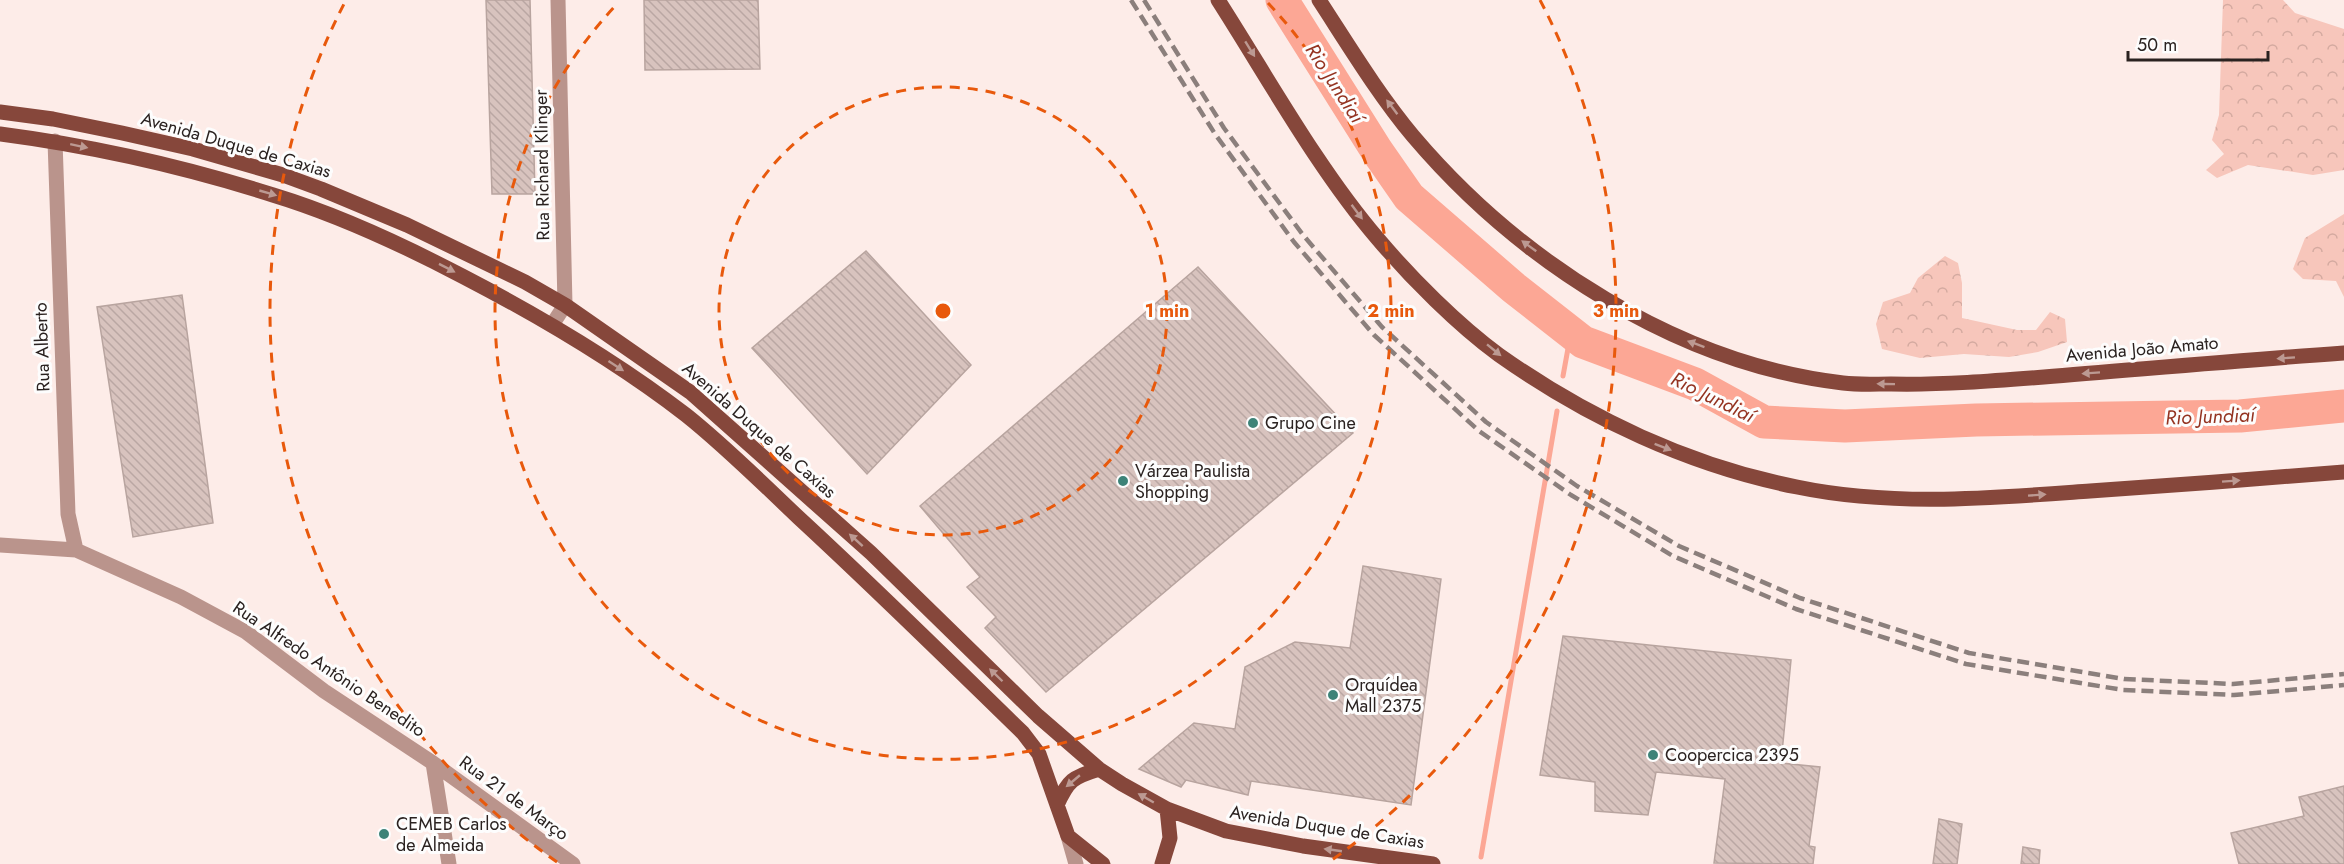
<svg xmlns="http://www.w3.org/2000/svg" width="2344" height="864" font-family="Jost,sans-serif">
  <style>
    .forest { fill: url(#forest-crowns) }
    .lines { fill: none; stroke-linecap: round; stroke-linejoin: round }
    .stream { stroke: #fca795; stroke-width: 5 }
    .river { stroke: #fca795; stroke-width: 33 }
    .building { fill: url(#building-back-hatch); stroke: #b8a49f; stroke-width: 1.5 }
    .minor { stroke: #ba948c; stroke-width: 15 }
    .major { stroke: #86473b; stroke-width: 15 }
    .rail { stroke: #8b7f7c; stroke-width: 4.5; stroke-dasharray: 12 6; stroke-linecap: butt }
    .oneway { fill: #bc9992 }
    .ring { fill: none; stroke: #e8590c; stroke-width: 3; stroke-dasharray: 10 8 }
    .poi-dot { fill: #3d8378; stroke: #fdfdfd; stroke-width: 2 }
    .labels { text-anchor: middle; stroke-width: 6; stroke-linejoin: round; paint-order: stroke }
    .street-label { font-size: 18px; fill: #2a2220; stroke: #fdfdfd }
    .poi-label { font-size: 18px; fill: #2a2220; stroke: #fdfdfd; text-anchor: start }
    .water-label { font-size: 20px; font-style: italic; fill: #943321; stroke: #fdfdfd }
    .centre { fill: #e8590c; stroke: #fdfdfd; stroke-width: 3 }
    .ring-label { font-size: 18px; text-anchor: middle; font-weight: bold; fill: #e8590c; stroke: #fdfdfd; stroke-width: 6; stroke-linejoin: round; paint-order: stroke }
  </style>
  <defs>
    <pattern id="forest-crowns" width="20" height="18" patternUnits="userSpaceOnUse" patternTransform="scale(1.5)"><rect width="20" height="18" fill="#f7c6bb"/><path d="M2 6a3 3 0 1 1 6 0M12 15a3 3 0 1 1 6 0" fill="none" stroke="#d4aaa0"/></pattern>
    <pattern id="building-back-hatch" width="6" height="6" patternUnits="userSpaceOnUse" patternTransform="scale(1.5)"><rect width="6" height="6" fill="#d8c3be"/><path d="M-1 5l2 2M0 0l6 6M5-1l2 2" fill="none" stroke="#baa7a3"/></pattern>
  </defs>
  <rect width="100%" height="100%" fill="#fdece8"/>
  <path class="forest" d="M2223,0H2283L2295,13L2344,29V170L2313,175L2248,165L2217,178L2206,170L2224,154L2212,140L2219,115Z
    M2344,214V297L2336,281L2303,279L2293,269L2305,238Z
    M1945,256L1958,263L1962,283V318L2017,330H2036L2050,312L2065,319L2067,342L2038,352L2009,357L1964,354L1920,358L1882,349L1876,324L1883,302L1910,293L1918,278Z"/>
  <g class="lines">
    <path class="stream" d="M1563,376L1571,332
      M1481,857L1557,411"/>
    <path class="river" d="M1282,0L1377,151L1409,197L1514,288L1583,342L1695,384L1764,422L1845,426L1976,420L2240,416L2344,406"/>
  </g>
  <path class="building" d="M486,0H530L535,194H492Z
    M644,0H758L760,69L645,70Z
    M866,251L971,365L867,474L752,348Z
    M1198,267L1353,433L1046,692L985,628L996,617L967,587L980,577L920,506Z
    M182,295L213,523L133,537L97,307Z
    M1363,566L1441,579L1411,805L1251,781L1248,795L1186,780L1181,787L1139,769L1194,723L1235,729L1245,667L1295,642L1350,648Z
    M1563,636L1791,660L1781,763L1820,767L1809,846L1815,847L1813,864L1714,863L1725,779L1656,772L1648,815L1595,811V782L1540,775Z
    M2344,786V864H2239L2231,833L2304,816L2299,797Z
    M1939,819L1962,824L1957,864H1933Z
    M2023,847L2040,850L2039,864H2021Z"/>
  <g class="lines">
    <path class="minor" d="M55,141L68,514L76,550
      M552,325L565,305L558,0
      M0,545L76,550L181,597L246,632L324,691L433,763L573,864
      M433,763L449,864
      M1068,836L1076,864"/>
    <path class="major" d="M1218,0C1268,78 1318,169 1378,239C1411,278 1458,325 1499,355C1588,418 1690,466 1797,487C1893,507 1993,498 2090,491C2175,485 2259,479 2344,472
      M1319,0C1349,46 1378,94 1413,136C1519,261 1678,364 1843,383C1859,385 1875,384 1891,384C1942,385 1993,381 2044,377C2144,369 2244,360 2344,353
      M0,112L53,119L122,133L193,149L283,175L321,189L407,225L525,282L565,305L690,392L871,553L1038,716L1099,769L1122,784L1167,809L1226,831L1303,846L1433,864
      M0,134C92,146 185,167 273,195C339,215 403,245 464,277C541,317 617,362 686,415C725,446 762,483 799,518C875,588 949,661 1023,733L1039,754L1068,836L1103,864
      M1057,805C1068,780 1073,777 1099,769
      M1162,864L1170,838L1167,809"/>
    <path class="rail" d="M1131,0L1215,134L1294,242L1374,335L1479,431L1571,495L1673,556L1796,609L1966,664L2123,690L2234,695L2344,685
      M1144,0L1224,128L1303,235L1382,327L1486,422L1577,486L1679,546L1800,598L1969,653L2124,679L2233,684L2344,674"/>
  </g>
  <defs><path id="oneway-solid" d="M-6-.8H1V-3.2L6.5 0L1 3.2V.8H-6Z" transform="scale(1.5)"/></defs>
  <g class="oneway">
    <use href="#oneway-solid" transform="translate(1250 49) rotate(58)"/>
    <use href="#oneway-solid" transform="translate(1392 107) rotate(-127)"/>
    <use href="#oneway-solid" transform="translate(79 146) rotate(12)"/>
    <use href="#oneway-solid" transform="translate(268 193) rotate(16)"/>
    <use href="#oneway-solid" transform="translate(1357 212) rotate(53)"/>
    <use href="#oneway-solid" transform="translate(1529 246) rotate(-144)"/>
    <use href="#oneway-solid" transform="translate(447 268) rotate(27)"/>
    <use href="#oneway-solid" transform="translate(1696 344) rotate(-160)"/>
    <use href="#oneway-solid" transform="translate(1494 350) rotate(39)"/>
    <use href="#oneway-solid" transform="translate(2286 358) rotate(176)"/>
    <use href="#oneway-solid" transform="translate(616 366) rotate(33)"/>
    <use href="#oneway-solid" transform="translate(2091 373) rotate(176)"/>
    <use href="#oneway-solid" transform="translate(1886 384) rotate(-179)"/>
    <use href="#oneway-solid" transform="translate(1663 447) rotate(21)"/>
    <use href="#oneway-solid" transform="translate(2231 481) rotate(-4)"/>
    <use href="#oneway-solid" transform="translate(2037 495) rotate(-4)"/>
    <use href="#oneway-solid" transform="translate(856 540) rotate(-138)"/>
    <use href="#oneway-solid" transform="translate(996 675) rotate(-136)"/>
    <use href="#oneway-solid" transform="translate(1073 781) rotate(140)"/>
    <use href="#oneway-solid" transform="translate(1146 798) rotate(-150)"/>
    <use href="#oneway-solid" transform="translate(1333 850) rotate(-172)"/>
  </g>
  <g class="ring">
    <circle cx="943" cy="311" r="224"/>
    <path d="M1268 3A448 448 0 1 1 618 3"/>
    <path d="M557 862A673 673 0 0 1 346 0M1540 0A673 673 0 0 1 1329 862"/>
  </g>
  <g class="poi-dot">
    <circle cx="1253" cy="423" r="6"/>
    <circle cx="1123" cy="481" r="6"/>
    <circle cx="1333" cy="695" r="6"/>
    <circle cx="1653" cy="755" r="6"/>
    <circle cx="384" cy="834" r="6"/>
  </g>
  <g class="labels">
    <g class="street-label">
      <text transform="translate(236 145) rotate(16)" y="6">Avenida Duque de Caxias</text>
      <text transform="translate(542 165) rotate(-91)" y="6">Rua Richard Klinger</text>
      <text transform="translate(42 347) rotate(-92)" y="6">Rua Alberto</text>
      <text transform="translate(2142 349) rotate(-5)" y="6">Avenida João Amato</text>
      <text transform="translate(759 430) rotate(41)" y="6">Avenida Duque de Caxias</text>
      <text transform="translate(329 669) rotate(34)" y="6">Rua Alfredo Antônio Benedito</text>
      <text transform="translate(514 798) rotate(36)" y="6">Rua 21 de Março</text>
      <text transform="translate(1327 827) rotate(9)" y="6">Avenida Duque de Caxias</text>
    </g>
    <g class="poi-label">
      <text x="1265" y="429">Grupo Cine</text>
      <text x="1135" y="477">Várzea Paulista<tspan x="1135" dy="21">Shopping</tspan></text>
      <text x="1345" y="691">Orquídea<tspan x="1345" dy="21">Mall 2375</tspan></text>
      <text x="1665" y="761">Coopercica 2395</text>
      <text x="396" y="830">CEMEB Carlos<tspan x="396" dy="21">de Almeida</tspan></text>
    </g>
    <g class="water-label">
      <text transform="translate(1335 83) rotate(57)" y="7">Rio Jundiaí</text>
      <text transform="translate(1713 397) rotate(26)" y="7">Rio Jundiaí</text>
      <text transform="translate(2210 416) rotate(-2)" y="7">Rio Jundiaí</text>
    </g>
  </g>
  <circle cx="943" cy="311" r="9" class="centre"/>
  <g class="ring-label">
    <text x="1167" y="317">1 min</text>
    <text x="1391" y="317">2 min</text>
    <text x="1616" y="317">3 min</text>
  </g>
  <path d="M2128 51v9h140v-9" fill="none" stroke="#2a2220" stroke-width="3"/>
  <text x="2137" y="51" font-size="18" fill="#2a2220" stroke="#fdfdfd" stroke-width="4.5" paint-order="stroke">50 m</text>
</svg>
